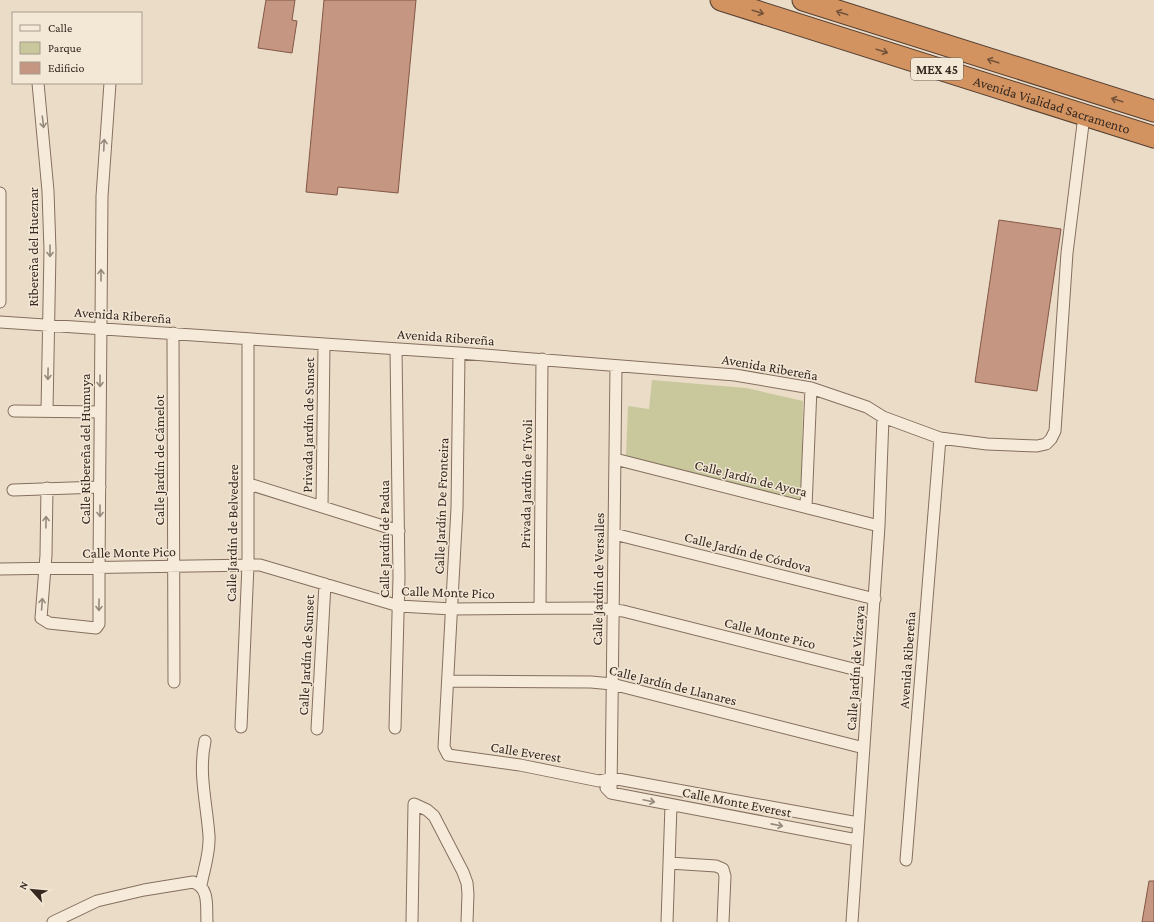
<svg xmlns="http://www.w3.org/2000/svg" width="1154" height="922" font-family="'Crimson Pro',serif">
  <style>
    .green { fill: #c8c89c }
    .building { fill: #c59681; stroke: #825746 }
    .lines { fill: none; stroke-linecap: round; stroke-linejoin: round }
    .street-casing { stroke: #856f5e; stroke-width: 13 }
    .highway-casing { stroke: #533e32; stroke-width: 23 }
    .street { stroke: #f6ebda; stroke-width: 11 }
    .highway { stroke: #d29360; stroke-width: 21 }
    .oneway { stroke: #75533a }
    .oneway2 { stroke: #968a7e }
    .labels { text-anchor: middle; stroke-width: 3; stroke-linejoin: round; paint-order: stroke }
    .shield { fill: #f3e7d6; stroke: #6f6257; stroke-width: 1 }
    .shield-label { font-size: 13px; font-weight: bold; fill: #372921 }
    .street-label { font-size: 14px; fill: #372921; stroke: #f3e7d6 }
  </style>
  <rect width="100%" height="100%" fill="#ebdcc7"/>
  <path class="green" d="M652,380L746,388L803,401L801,499L626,456L628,406L649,409Z"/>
  <path class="building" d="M266,0H295L292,20L297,21L292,53L258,48Z
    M324,0H416L398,193L338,187L337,195L306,192Z
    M999,220L1061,229L1037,391L975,382Z
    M1149,881H1154V922H1142Z"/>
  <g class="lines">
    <g class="street-casing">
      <path id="street" d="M38,83L48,191L50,250L47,411
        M0,193V302
        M0,322L459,353L735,375L811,388L867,407L883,417L940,438L987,444L1037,446L1046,444L1051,439L1055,431L1067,253L1084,116
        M173,333L174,682
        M459,353L457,508L444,747L448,755L520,765L599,781L612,778L858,823
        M14,411L100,412
        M615,459L879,526
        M249,484L399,531
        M47,488L46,555L41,618L49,623L96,628L99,624V568L102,196L110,83
        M13,490L100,487
        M322,507L324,344
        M806,507L811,388
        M614,534L875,599
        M0,569L260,565L399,606L452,609L594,608L623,611L869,673
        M540,608L542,359
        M448,681L591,682L612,684L864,748
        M241,727L248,565V339
        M395,728L399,577L396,349
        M317,729L325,584
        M606,788L611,793L857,840
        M611,793L616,366
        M906,860L940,438
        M669,863L716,866L723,869L725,876L723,922
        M201,885C204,869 210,853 209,836C207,805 198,773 205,741
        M53,922L97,901L144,890L193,882C210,888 206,906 207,922
        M412,922L414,804L427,810L434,816L463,872L467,883L468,894L467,922
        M667,922L671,805
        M852,922L879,526L883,417"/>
    </g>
    <g class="highway-casing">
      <g id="highway">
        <path id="s1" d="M721,0L1154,137"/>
        <path d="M803,0L1154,111"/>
      </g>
    </g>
    <use href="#street" class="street"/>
    <use href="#highway" class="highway"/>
  </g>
  <defs><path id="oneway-shaft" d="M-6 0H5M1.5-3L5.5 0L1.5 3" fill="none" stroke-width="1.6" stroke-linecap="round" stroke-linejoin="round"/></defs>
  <g class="oneway">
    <use href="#oneway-shaft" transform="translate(758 12) rotate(18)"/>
    <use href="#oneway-shaft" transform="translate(842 13) rotate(-162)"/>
    <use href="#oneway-shaft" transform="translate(882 51) rotate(18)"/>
    <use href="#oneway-shaft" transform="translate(993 61) rotate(-162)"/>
    <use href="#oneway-shaft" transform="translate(1117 100) rotate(-163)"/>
  </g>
  <g class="oneway2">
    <use href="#oneway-shaft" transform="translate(43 122) rotate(83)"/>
    <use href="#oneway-shaft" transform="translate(104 145) rotate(-87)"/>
    <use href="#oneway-shaft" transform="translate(50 251) rotate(90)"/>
    <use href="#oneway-shaft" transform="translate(101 275) rotate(-90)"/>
    <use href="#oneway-shaft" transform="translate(48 374) rotate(91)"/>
    <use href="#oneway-shaft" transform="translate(100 381) rotate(90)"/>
    <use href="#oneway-shaft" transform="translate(100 511) rotate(90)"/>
    <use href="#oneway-shaft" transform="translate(46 522) rotate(-89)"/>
    <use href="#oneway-shaft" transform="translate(42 604) rotate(-86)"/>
    <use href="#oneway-shaft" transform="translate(99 605) rotate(91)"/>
    <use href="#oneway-shaft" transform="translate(649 801) rotate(12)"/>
    <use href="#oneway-shaft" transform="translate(777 825) rotate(11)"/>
  </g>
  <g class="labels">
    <rect class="shield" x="911" y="58" width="52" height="22" rx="3"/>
    <g class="shield-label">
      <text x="937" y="74">MEX 45</text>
    </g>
    <g class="street-label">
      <text dy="5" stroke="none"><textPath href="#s1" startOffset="347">Avenida Vialidad Sacramento</textPath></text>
      <text transform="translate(33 247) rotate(-90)" y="5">Ribereña del Hueznar</text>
      <text transform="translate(123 315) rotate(4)" y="5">Avenida Ribereña</text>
      <text transform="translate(446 337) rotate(4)" y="5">Avenida Ribereña</text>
      <text transform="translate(770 367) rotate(10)" y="5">Avenida Ribereña</text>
      <text transform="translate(308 425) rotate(-89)" y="5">Privada Jardín de Sunset</text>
      <text transform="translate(85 449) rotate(-90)" y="5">Calle Ribereña del Humuya</text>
      <text transform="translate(159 460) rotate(-90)" y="5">Calle Jardín de Cámelot</text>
      <text transform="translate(751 478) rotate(14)" y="5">Calle Jardín de Ayora</text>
      <text transform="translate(526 484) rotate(-89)" y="5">Privada Jardín de Tívoli</text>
      <text transform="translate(441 506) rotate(-88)" y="5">Calle Jardín De Fronteira</text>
      <text transform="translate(232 533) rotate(-89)" y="5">Calle Jardín de Belvedere</text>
      <text transform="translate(384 539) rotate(-90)" y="5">Calle Jardín de Padua</text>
      <text transform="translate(129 552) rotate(-1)" y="5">Calle Monte Pico</text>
      <text transform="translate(748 552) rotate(14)" y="5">Calle Jardín de Córdova</text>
      <text transform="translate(598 579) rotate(-89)" y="5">Calle Jardín de Versalles</text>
      <text transform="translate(448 592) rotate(2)" y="5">Calle Monte Pico</text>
      <text transform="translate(770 633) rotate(14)" y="5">Calle Monte Pico</text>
      <text transform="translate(306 655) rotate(-87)" y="5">Calle Jardín de Sunset</text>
      <text transform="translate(907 660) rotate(-86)" y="5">Avenida Ribereña</text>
      <text transform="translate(855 668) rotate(-86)" y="5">Calle Jardín de Vizcaya</text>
      <text transform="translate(673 685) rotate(14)" y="5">Calle Jardín de Llanares</text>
      <text transform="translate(526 752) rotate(9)" y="5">Calle Everest</text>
      <text transform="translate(737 802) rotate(11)" y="5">Calle Monte Everest</text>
    </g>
  </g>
  <rect x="12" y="12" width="130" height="72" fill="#f3e7d6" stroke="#a89b8e"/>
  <rect x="20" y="25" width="20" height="6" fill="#f6ebda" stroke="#a89b8e"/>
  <text x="48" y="32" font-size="12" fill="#372921">Calle</text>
  <rect x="20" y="42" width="20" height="12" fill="#c8c89c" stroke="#a89b8e"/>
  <text x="48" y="52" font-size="12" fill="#372921">Parque</text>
  <rect x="20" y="62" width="20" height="12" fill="#c59681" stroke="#a89b8e"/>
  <text x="48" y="72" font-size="12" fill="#372921">Edificio</text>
  <g transform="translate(32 890) rotate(297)" stroke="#f3e7d6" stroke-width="3" paint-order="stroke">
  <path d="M0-3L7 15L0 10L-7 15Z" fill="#372921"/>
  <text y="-6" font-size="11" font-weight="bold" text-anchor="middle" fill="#372921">N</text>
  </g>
</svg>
